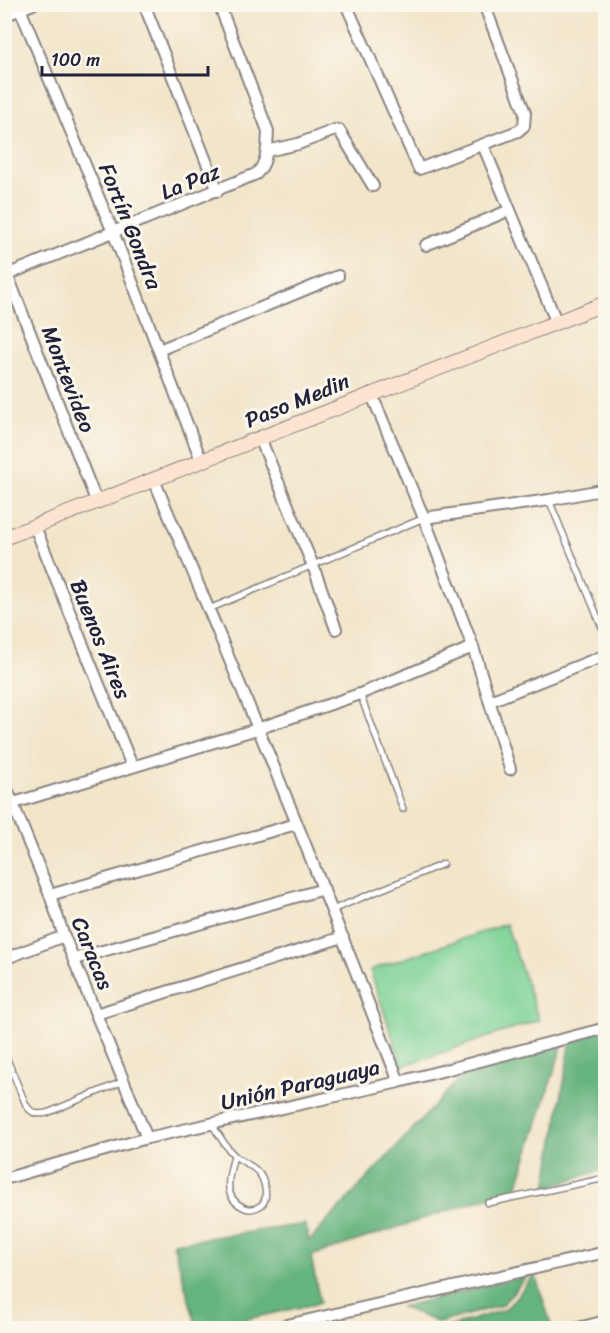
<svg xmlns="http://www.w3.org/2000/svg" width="610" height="1333" font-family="Sriracha,sans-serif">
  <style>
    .green { fill: #7dd295; stroke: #507a68; stroke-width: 1.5 }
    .forest { fill: #66b47e; stroke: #446b5c; stroke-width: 1.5 }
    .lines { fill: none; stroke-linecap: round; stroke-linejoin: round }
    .lane-casing { stroke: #8a8482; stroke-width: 8 }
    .street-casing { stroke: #8a8482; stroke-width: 14 }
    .secondary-casing { stroke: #8a8482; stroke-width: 16 }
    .lane { stroke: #fff; stroke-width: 5 }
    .street { stroke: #fff; stroke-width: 10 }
    .secondary { stroke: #fde4d1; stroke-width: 14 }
    .labels { text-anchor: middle; stroke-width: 6; stroke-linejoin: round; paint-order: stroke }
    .street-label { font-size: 22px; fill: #22223b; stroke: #fbf7ec }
  </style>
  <rect width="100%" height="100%" fill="#fbf7ec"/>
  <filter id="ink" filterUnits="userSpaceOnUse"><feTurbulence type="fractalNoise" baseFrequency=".0167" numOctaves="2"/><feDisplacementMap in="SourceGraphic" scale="12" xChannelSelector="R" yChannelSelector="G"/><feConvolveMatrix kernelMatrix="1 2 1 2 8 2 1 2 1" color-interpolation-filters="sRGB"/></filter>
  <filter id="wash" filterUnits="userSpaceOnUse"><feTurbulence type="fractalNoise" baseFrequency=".008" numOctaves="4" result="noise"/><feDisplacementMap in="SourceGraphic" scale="24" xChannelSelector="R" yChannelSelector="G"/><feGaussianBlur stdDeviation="1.35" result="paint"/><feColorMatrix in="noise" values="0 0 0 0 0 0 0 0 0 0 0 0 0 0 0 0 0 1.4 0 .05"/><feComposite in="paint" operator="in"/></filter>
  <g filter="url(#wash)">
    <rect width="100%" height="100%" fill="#f2e5c9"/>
    <path class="green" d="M506,924L539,1020L402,1066L370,970Z"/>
    <path class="forest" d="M605,1030V1169L546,1188L571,1039Z
      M564,1040L517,1188L311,1256L320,1303L206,1328H197L173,1243L305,1224L309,1241L475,1062Z
      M535,1274L552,1328H446L506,1309Z
      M528,1275L502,1305L439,1323L401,1307Z"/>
  </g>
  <g filter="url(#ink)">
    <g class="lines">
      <g class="lane-casing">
        <path id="lane" d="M549,500L606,637
          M209,609L424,518
          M360,694L403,809
          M332,910L443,864
          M4,1052L26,1105C32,1114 37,1115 47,1113L124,1081
          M212,1125C219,1134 225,1147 234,1155C240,1161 250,1164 257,1171C265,1179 271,1202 258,1207C254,1209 250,1210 245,1208C221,1198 229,1175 234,1156
          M488,1203L606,1178"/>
      </g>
      <g class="street-casing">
        <path id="street" d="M18,4L113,232L201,460
          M144,4L218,191
          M346,4L419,169L518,131L524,126L525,113L484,4
          M4,16L33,4
          M483,145L556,321
          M267,151L298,144L335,130H339L373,186
          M426,245L510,210
          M5,269L97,503
          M4,276L256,174C268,163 267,146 268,131L219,4
          M159,350L338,276
          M371,393L424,518L473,647L510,769
          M260,438L313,566L336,629
          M154,480C239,679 321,880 399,1082
          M424,518L549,500L606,489
          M35,527L132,766
          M490,701L606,655
          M4,782L50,895L64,936L147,1138
          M14,803L257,729L360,694L473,647
          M50,895L296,824
          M4,959L64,936
          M74,959L324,889
          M96,1014L343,937
          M4,1179L147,1138L399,1082L606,1028
          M274,1328L606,1252
          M578,1328L606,1321"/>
      </g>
      <g class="secondary-casing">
        <path id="secondary" d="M4,538L606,303"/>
      </g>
      <use href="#lane" class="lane"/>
      <use href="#street" class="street"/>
      <use href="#secondary" class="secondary"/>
    </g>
  </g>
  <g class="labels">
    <g class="street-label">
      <text transform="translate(190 181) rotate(-22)" y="8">La Paz</text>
      <text transform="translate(131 226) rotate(68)" y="8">Fortín Gondra</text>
      <text transform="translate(69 379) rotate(69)" y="8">Montevideo</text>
      <text transform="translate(297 400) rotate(-22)" y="8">Paso Medin</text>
      <text transform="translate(101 639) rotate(68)" y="8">Buenos Aires</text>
      <text transform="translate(93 953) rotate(68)" y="8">Caracas</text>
      <text transform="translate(300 1084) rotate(-13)" y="8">Unión Paraguaya</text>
    </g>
  </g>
  <rect width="610" height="1333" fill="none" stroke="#fbf7ec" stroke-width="24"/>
  <path d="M42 66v9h166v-9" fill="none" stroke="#22223b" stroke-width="3"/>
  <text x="51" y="66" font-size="18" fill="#22223b" stroke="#fbf7ec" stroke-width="4.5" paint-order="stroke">100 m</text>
</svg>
